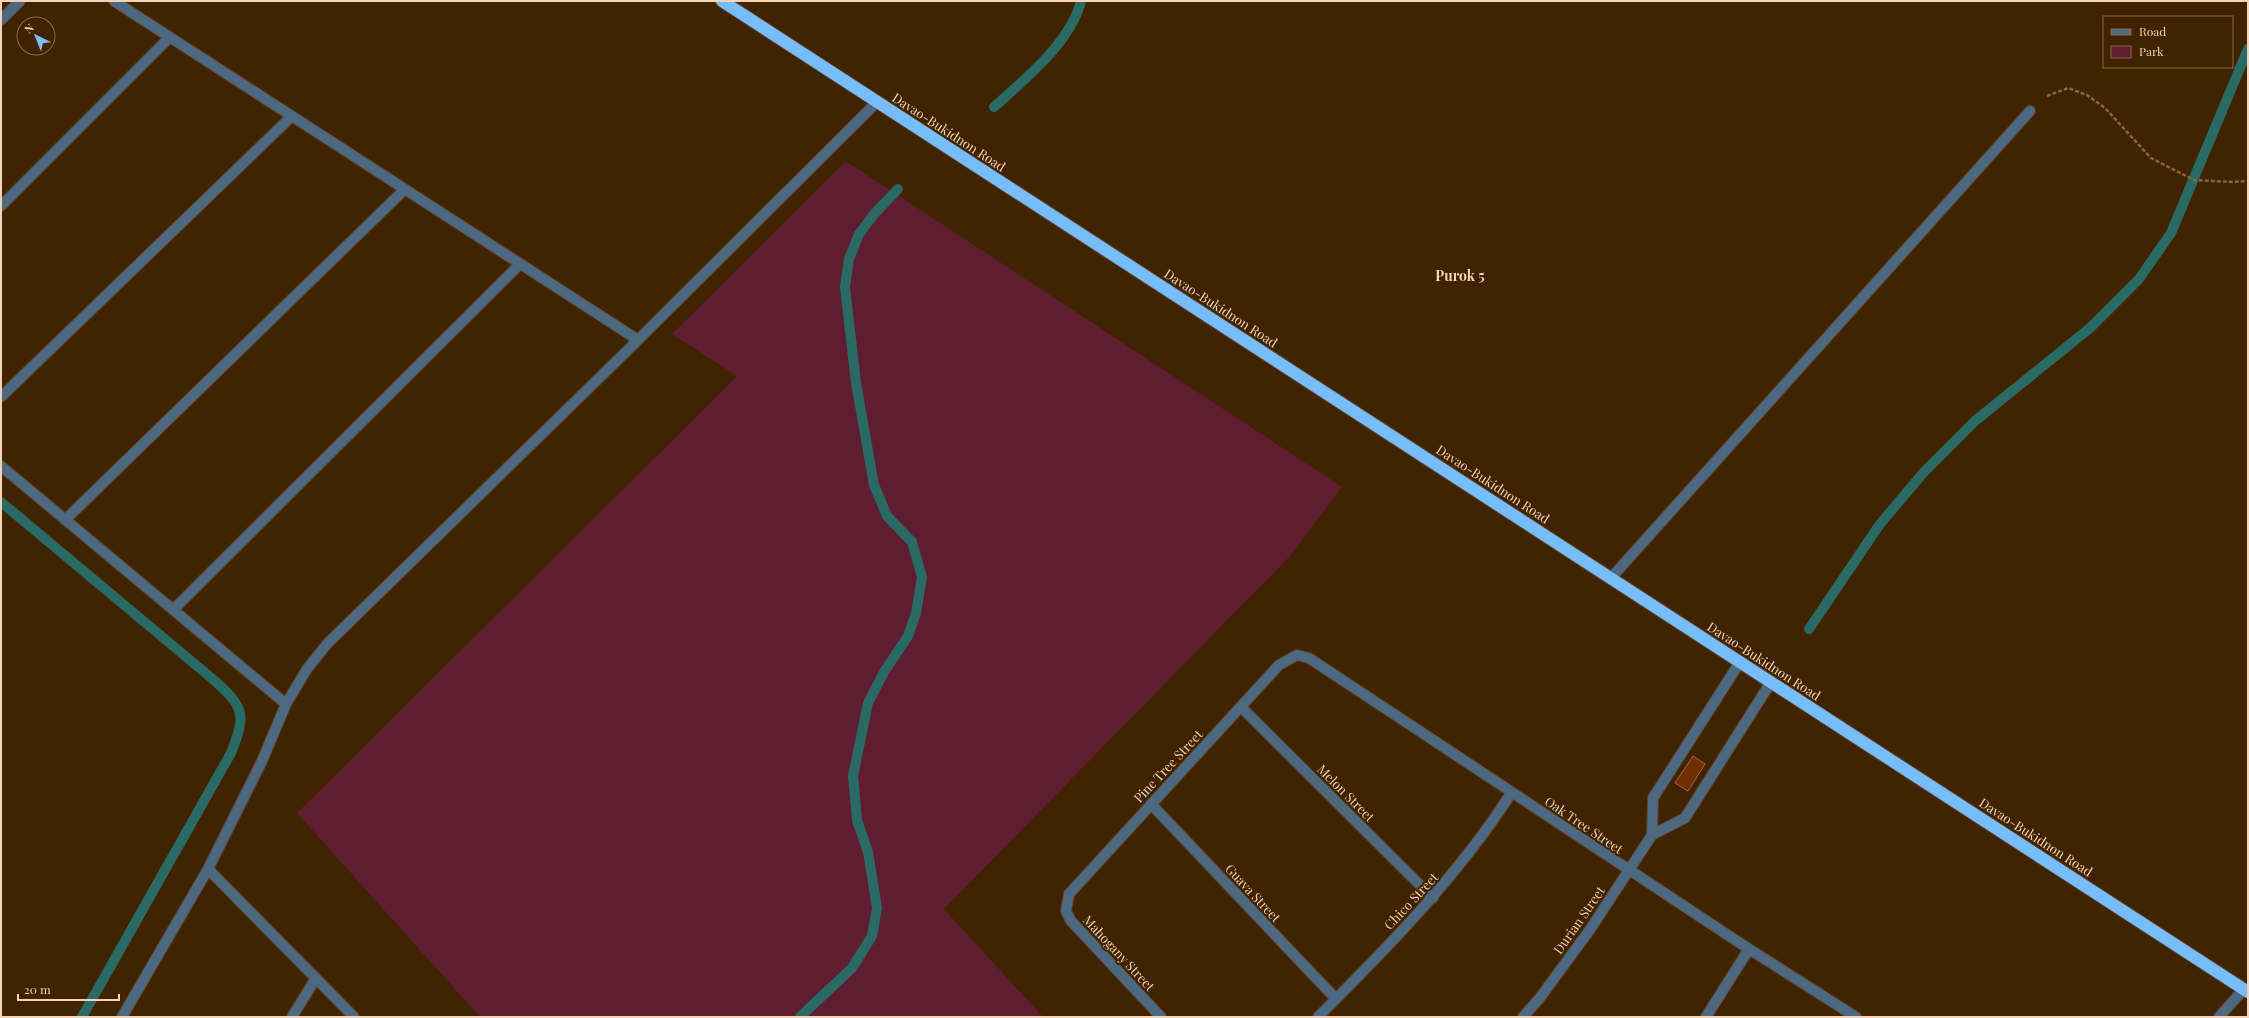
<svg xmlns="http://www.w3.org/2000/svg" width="2249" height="1018" font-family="'Playfair Display',serif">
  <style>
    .green { fill: #5f1d31 }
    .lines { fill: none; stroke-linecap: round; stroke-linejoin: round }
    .stream { stroke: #296b64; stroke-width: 10 }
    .building { fill: #702d03; stroke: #ac633f }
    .minor-casing { stroke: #5d3f1d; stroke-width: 12 }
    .highway-casing { stroke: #5d3f1d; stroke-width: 14 }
    .path { stroke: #856746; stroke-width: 2.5; stroke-dasharray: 4 2; stroke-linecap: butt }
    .minor { stroke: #4d6981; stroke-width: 10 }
    .highway { stroke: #77bdf9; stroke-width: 12 }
    .labels { text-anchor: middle; stroke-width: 4; stroke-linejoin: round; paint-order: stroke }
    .street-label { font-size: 13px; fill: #f3d4b6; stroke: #402300 }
    .neighbourhood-label { font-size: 14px; font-weight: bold; fill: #f3d4b6; stroke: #402300 }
  </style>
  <rect width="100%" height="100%" fill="#402300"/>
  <path class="green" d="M846,161L1342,487L1292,554L944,909L1043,1017H480L297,813L737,376L672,334Z"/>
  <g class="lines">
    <path class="stream" d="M994,107C1024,80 1071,42 1081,1
      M1,502L215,681C245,708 246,715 231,753L82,1017
      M1809,629L1880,524L1924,472L1975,421L2090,328L2139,279L2171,233L2248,49
      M800,1017L852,968L872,936L877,908L868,852L857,820L853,776L868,703L884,672L908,636L916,613L922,577L912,542L887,516L874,485L856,383L845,287L849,259L859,234L875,213L898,189"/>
  </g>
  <path class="building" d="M1693,756L1705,764L1688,791L1675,783Z"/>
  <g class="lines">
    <g class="minor-casing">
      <path id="minor" d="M114,1L638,340
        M1,20L20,1
        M1,206L170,37
        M1,397L292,116
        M1,466L286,704
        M65,520L405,189
        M1611,578L2030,111
        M174,609L520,264
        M1241,707L1433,898
        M1151,804L1336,999
        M1652,835L1653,798L1740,662
        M208,869L354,1017
        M122,1017L208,869L262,761L286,704L307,669L327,644L638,340L877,102
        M292,1017L316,978
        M1161,1017L1071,921L1066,911L1069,894L1279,665L1297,655L1309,658L1749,949L1856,1017
        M1318,1017C1388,947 1458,876 1512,792
        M1523,1017L1539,999L1589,931L1652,835L1685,818L1771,682
        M1706,1017L1749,949
        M2219,1017L2244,989"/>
    </g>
    <g class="highway-casing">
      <path id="highway" d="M722,1L2248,992"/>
    </g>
    <path class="path" d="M2047,96L2068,88L2087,95L2105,108L2151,158L2194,180L2232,182L2248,181"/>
    <use href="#minor" class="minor"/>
    <use href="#highway" class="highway"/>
  </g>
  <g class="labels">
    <g class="street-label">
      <text transform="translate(949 132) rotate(33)" y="5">Davao-Bukidnon Road</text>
      <text transform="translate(1221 308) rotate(33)" y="5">Davao-Bukidnon Road</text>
      <text transform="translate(1493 484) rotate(33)" y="5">Davao-Bukidnon Road</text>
      <text transform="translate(1764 661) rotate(33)" y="5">Davao-Bukidnon Road</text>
      <text transform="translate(1168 766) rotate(-47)" y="5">Pine Tree Street</text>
      <text transform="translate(1346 793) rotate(45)" y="5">Melon Street</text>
      <text transform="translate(1584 825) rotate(34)" y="5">Oak Tree Street</text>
      <text transform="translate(2036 837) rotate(33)" y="5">Davao-Bukidnon Road</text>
      <text transform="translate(1253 893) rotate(47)" y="5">Guava Street</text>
      <text transform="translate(1411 901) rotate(-47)" y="5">Chico Street</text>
      <text transform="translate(1579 920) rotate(-55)" y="5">Durian Street</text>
      <text transform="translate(1119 953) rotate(47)" y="5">Mahogany Street</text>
    </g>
    <g class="neighbourhood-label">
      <text x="1460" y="281">Purok 5</text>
    </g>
  </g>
  <rect width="2249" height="1018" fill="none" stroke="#f3d4b6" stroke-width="4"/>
  <rect x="2103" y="16" width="130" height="52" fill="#402300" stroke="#886a49"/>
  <rect x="2111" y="29" width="20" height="6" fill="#4d6981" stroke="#886a49"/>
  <text x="2139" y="36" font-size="12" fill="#f3d4b6">Road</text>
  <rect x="2111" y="46" width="20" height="12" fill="#5f1d31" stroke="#886a49"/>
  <text x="2139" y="56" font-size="12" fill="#f3d4b6">Park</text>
  <g transform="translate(36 36) rotate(317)"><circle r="19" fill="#402300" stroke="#886a49"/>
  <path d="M0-3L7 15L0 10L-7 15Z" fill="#7bbef8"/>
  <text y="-6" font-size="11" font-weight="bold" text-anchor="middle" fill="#f3d4b6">N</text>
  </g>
  <path d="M18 994v6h101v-6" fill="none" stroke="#f3d4b6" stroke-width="2"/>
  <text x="24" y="994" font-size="12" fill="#f3d4b6" stroke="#402300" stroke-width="3" paint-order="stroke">20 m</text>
</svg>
